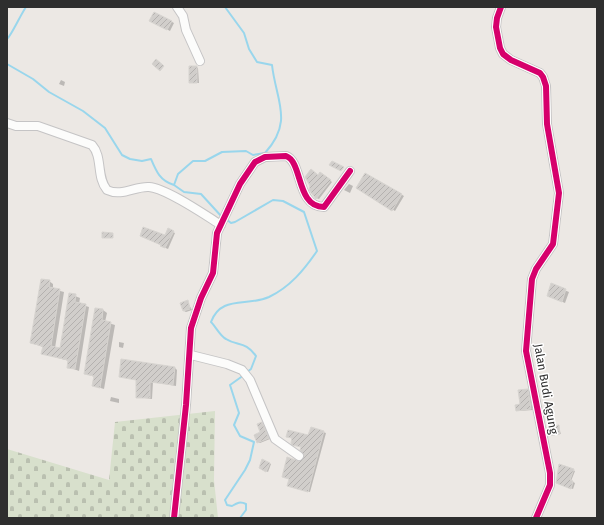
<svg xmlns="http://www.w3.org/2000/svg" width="604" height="525" font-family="'Fira Sans',sans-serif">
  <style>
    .cemetery { fill: url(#cemetery-stones) }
    .shadow { fill: #0003 }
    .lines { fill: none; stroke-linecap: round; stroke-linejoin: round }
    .stream { stroke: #99d6ec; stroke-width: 2 }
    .building { fill: url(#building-hatch); stroke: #d7d4d0 }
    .minor-casing { stroke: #c5c4c5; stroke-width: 10 }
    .minor { stroke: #fcfcfb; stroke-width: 8 }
    .cycleway-casing { stroke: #fff; stroke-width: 8 }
    .cycleway { stroke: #d6006c; stroke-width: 6 }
    .labels { text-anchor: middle; stroke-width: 3; stroke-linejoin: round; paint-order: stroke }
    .street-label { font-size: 12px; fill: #2e2e2e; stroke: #fff }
  </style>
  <defs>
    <pattern id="cemetery-stones" width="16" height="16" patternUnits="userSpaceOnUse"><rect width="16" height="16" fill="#d8e0cc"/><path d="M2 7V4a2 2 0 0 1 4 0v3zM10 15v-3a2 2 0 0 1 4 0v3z" fill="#bac0b0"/></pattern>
    <pattern id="building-hatch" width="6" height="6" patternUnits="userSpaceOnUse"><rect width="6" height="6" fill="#d1cecb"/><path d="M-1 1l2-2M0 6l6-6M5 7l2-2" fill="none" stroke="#b4b1af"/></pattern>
  </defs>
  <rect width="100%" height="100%" fill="#ece8e4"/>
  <path class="cemetery" d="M215,411L214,480L218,518H7V449L109,480L115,422Z"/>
  <path class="shadow" d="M155,13L174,23L170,31L151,21Z
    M196,67L198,68L199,83H192L190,82Z
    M61,80L65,82L64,86L59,84Z
    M365,174L404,196L395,211L357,188Z
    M323,175L332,182L319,199L316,198L319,176Z
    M349,184L353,186L350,193L344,190Z
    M169,230L175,233L168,249L161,246Z
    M49,281L53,284V289L64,292L55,348L61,349L70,294L80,298L79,304L89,307L79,371L68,367L69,361L47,355L42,353L43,347L31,343Z
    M552,285L569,292L565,303L551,297Z
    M187,301L192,310L186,312L184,311Z
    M103,310L107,313L105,322L115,325L104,389L94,386L95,377L86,374Z
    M119,342L124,343L123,348L119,347Z
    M175,368L177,370L176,386L153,382L152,399L137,397V380L120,376Z
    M528,390L529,391L533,410L518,411L517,410Z
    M111,397L119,399V403L110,401Z
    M262,423L270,439L260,443L258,442L262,433Z
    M558,426L561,434L549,435Z
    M311,428L326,433L310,492L291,487L299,463L306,457L302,447L293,439L287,436L309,437Z
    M263,461L271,464L268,472L260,468Z
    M573,470L575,471L571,481L575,483L573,489L557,483Z"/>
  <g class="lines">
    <path class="stream" d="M7,39C11,36 21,14 26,7
      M7,64L33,79L49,92L83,111L105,128L122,155L130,159L142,161L151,159C156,171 160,181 174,185L178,174L193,161H205L222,152L246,151L253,155L265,153C294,121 276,101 272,65L257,62L249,49L244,33L225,7
      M174,185L184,192L201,194L222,217
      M226,219L231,223L235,222L273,200L283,201L304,212L317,251C304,270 290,287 269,297C246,307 221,295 211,322C216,327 220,336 226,339C237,346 246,341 256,356L251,369L247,372
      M240,518L246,510V504C240,501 237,503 232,506L227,505L225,500L245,470L250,460L254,442L240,436L234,425L239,413L230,385L244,375"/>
  </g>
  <path class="building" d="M154,12L172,21L167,30L149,21Z
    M156,59L164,66L160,71L152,64Z
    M189,66H197V83H189Z
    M332,161L344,167L341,171L329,165Z
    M311,169L318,175L320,172L331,180L316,199L309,190L310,186L305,177Z
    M365,173L402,194L392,211L356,188Z
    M143,227L165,235L168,228L174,231L165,248L160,246L161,245L140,236Z
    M102,232L113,233V238H102Z
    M41,279L50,280L49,287L60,289L51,346L60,348L69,293L76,294L75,302L86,304L75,369L67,368L68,360L41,354L43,346L30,343Z
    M551,283L566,289L562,302L547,296Z
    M188,300L190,309L183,311L180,303Z
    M95,308L103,309L102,320L111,322L100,388L92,386L94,376L84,374Z
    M121,359L175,367L173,385L150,382V398H136V380L119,377Z
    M528,389L531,409L516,411L515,405L520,404L518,390Z
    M262,422L269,438L257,443L254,435L260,432L257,424Z
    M559,425L560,434L548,436L547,427Z
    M311,427L324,431L308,492L287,486L289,479L282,477L287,457L299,461L304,457L300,450L301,447L292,445L291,443L292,438L286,437L288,430L308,435Z
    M262,459L270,463L266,472L259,468Z
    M559,464L574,469L570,480L573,481L571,489L556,483Z"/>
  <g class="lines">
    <g class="minor-casing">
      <path id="minor" d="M177,7L183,16L186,30L200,61
        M501,7L497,18L496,27L500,48L503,54L511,60L540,73L543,77L546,86L547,124L559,193L553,244L536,269L532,279L526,351L550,473V485L536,518
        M7,123L16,126H38L92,145C103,157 96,177 107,190C122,197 135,186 149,187C166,188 205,215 221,225
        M191,355L227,364L242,370L250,380L275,439L299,456
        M174,518L186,405L191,328L201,298L213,273L217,233L240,184L255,162L265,157L286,156C303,162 296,207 324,207L350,171"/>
    </g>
    <use href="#minor" class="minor"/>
    <g class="cycleway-casing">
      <path id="cycleway" d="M501,7L497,18L496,27L500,48L503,54L511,60L540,73L543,77L546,86L547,124L559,193L553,244L536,269L532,279L526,351L550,473V485L536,518
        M174,518L186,405L191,328L201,298L213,273L217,233L240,184L255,162L265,157L286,156C303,162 296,207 324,207L350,171"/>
    </g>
    <use href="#cycleway" class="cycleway"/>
  </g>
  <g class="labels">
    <g class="street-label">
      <text transform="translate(546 389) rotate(80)" y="4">Jalan Budi Agung</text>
    </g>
  </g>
  <rect width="604" height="525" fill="none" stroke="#2e2e2e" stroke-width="16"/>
</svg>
